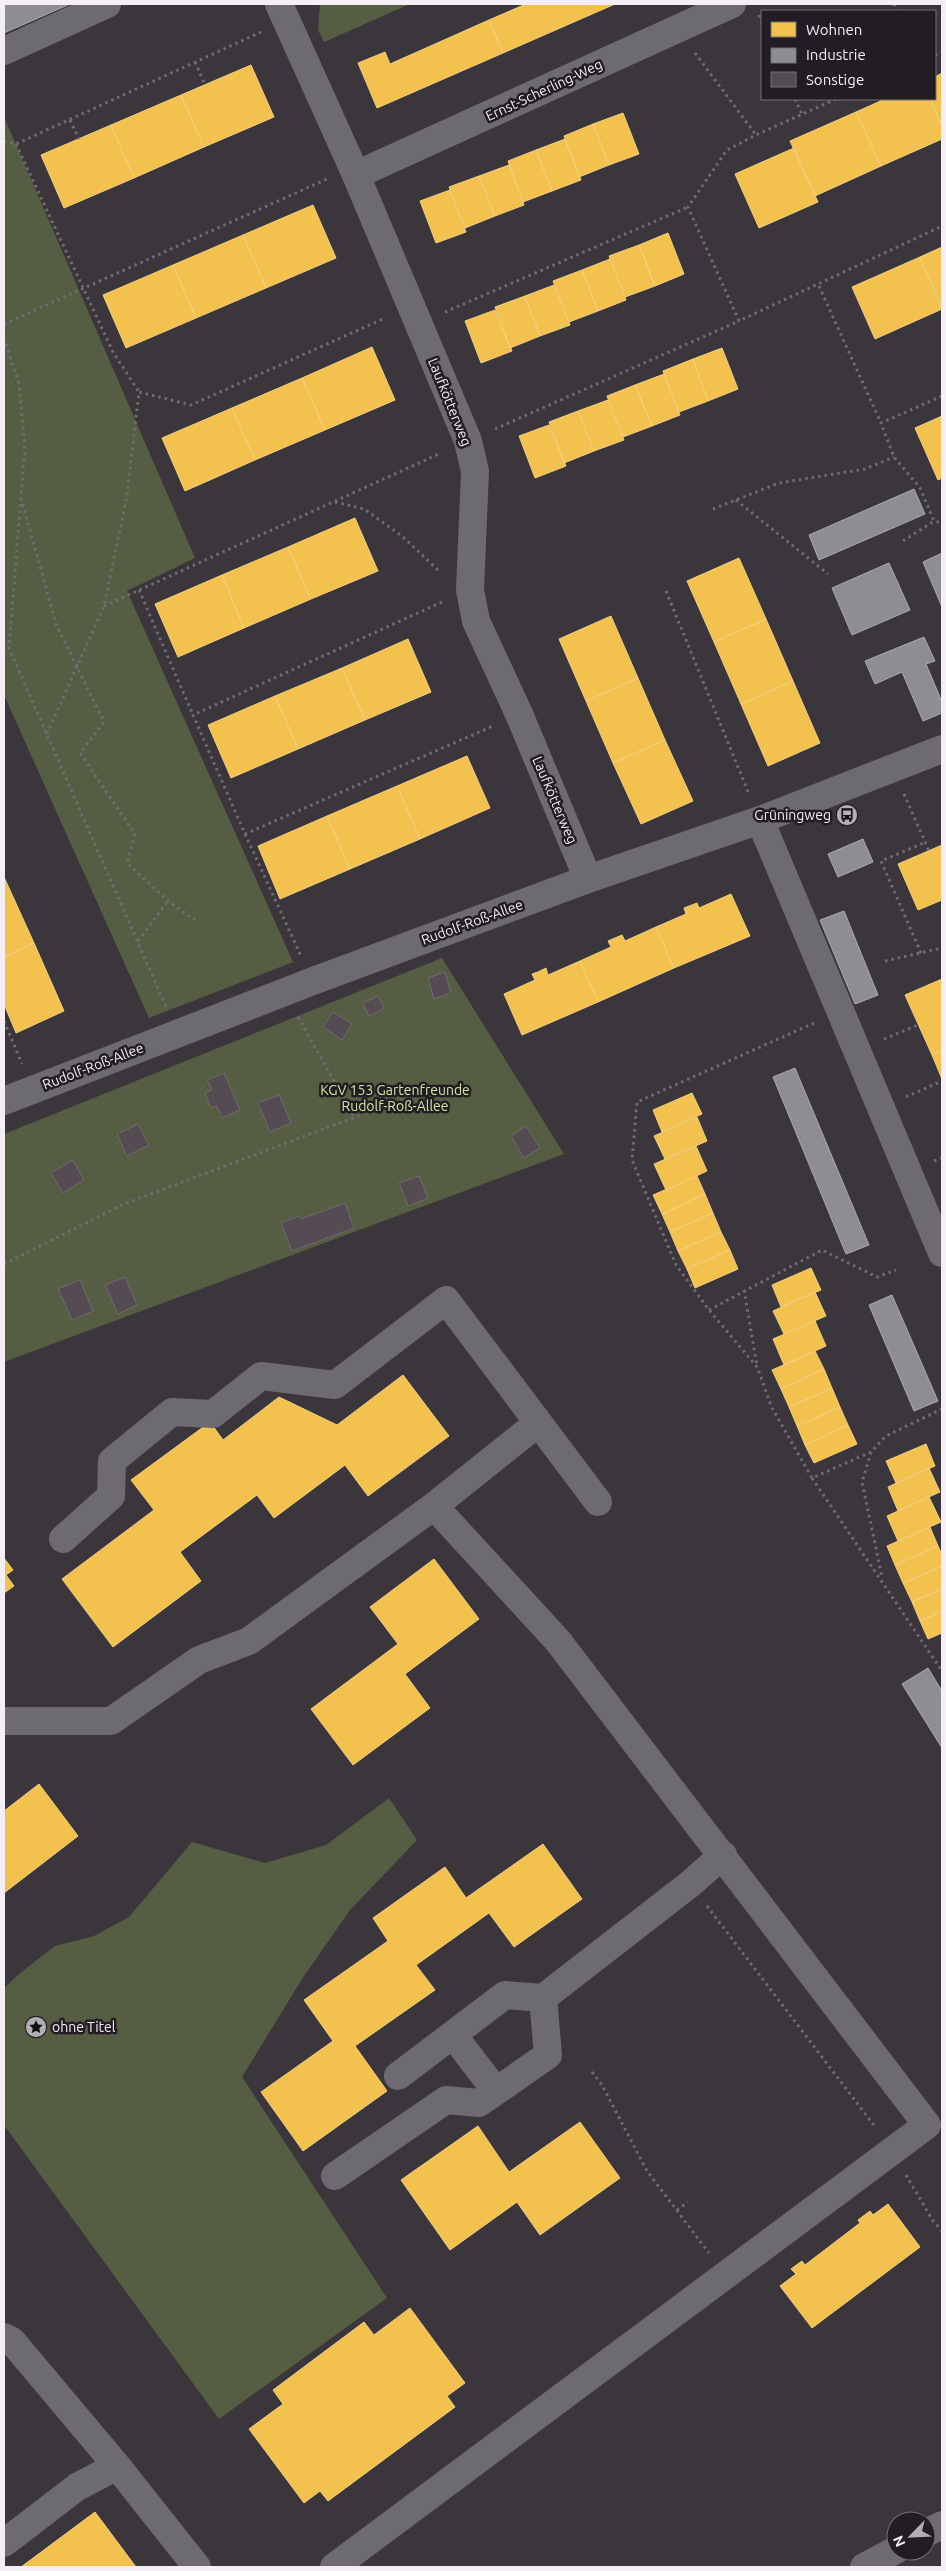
<svg xmlns="http://www.w3.org/2000/svg" width="946" height="2571" font-family="Ubuntu,sans-serif">
  <style>
    .green { fill: #555d42 }
    .homes { fill: #f2c14e; stroke: #f3cf80 }
    .industry { fill: #8d8d92; stroke: #acaab0 }
    .building { fill: #554c53; stroke: #706b70 }
    .lines { fill: none; stroke-linecap: round; stroke-linejoin: round }
    .path { stroke: #706d72; stroke-width: 3; stroke-dasharray: 2.5 4; stroke-linecap: butt }
    .minor { stroke: #6d6b71; stroke-width: 28 }
    .labels { text-anchor: middle; stroke-width: 5; stroke-linejoin: round; paint-order: stroke }
    .street-label { font-size: 14px; fill: #f4eff5; stroke: #211d22 }
    .poi-label { font-size: 14px; fill: #f4eff5; stroke: #211d22; text-anchor: end }
    .park-label { font-size: 14px; fill: #d2e7a0; stroke: #211d22 }
  </style>
  <rect width="100%" height="100%" fill="#3b363c"/>
  <path class="green" d="M320,4H410L324,42L318,30Z
    M4,117L195,558L127,591L293,962L149,1018L4,695Z
    M442,958L564,1154L4,1362V1134Z
    M389,1798L417,1840L350,1910L302,1979L242,2077L387,2298L219,2419L4,2125V1988L19,1974L55,1946L94,1936L129,1917L192,1842L265,1863L326,1845Z"/>
  <path class="homes" d="M526,4H615L503,53L489,20Z
    M489,20L503,53L377,108L358,63L385,52L390,64Z
    M251,65L274,117L204,147L181,95Z
    M942,73V127L930,99H935V77Z
    M181,95L204,147L134,178L111,125Z
    M885,99H930L942,127V139L881,166L856,112Z
    M856,112L881,166L815,196L790,141Z
    M623,113L639,154L609,165L593,124Z
    M593,124L609,165L579,177L564,136Z
    M111,125L134,178L64,208L41,155Z
    M565,139L581,180L552,191L536,150Z
    M794,148L818,202L759,228L735,174Z
    M536,150L552,191L523,202L508,161Z
    M509,165L524,205L495,216L479,176Z
    M479,176L495,216L465,228L449,187Z
    M450,190L466,232L436,243L420,201Z
    M313,205L336,258L266,288L243,235Z
    M668,233L684,274L655,286L639,245Z
    M243,235L266,288L196,318L173,265Z
    M639,245L655,286L625,297L609,256Z
    M942,247V308L920,257Z
    M920,257L942,309L875,339L852,287Z
    M610,259L626,300L598,311L582,270Z
    M173,265L196,318L126,348L103,295Z
    M582,270L598,311L569,322L553,281Z
    M554,285L570,325L540,336L525,296Z
    M525,296L540,336L510,348L495,307Z
    M495,310L512,351L481,363L465,321Z
    M372,347L395,400L325,430L302,378Z
    M722,348L738,389L708,401L693,359Z
    M693,359L708,401L679,412L663,371Z
    M664,374L680,415L652,426L635,385Z
    M302,378L325,430L255,460L232,408Z
    M635,385L652,426L623,437L607,396Z
    M608,400L624,440L594,451L578,411Z
    M232,408L255,460L185,491L162,438Z
    M578,411L594,451L564,463L549,422Z
    M942,416V478L938,480L915,428Z
    M549,425L566,466L535,478L519,436Z
    M355,518L378,571L311,599L288,547Z
    M288,547L311,599L244,628L222,575Z
    M739,558L766,619L714,642L687,581Z
    M222,575L244,628L178,657L155,604Z
    M611,616L638,678L586,701L559,639Z
    M766,619L793,681L741,704L714,642Z
    M408,639L431,692L365,720L342,668Z
    M342,668L365,720L298,749L275,696Z
    M638,678L665,740L613,763L586,701Z
    M793,681L820,743L768,766L741,704Z
    M275,696L298,749L231,778L208,725Z
    M665,740L693,801L641,824L613,763Z
    M467,756L490,808L420,839L397,786Z
    M397,786L420,839L350,869L327,816Z
    M327,816L350,869L280,899L258,846Z
    M942,845V900L918,910L898,864Z
    M4,877L34,943L4,957Z
    M731,894L750,936L674,968L656,927L686,914L684,908L697,903L699,908Z
    M656,927L674,968L598,1002L580,961L611,947L608,941L622,935L625,941Z
    M34,943L64,1011L16,1033L4,1004V957Z
    M580,961L598,1002L522,1035L504,994L535,980L532,974L538,972L546,968L548,975Z
    M942,979V1051L932,1055L905,995Z
    M942,1051V1079L932,1055Z
    M692,1093L702,1114L662,1132L653,1110Z
    M697,1117L707,1141L665,1159L654,1136Z
    M696,1146L707,1171L666,1190L654,1164Z
    M697,1176L705,1194L662,1214L653,1195Z
    M705,1194L713,1213L670,1232L662,1214Z
    M713,1213L721,1232L678,1251L670,1232Z
    M721,1232L730,1250L687,1269L678,1251Z
    M730,1250L738,1269L695,1288L687,1269Z
    M811,1268L821,1290L781,1307L772,1285Z
    M815,1292L826,1316L784,1334L773,1311Z
    M815,1321L826,1346L784,1365L773,1339Z
    M815,1351L824,1369L781,1389L772,1370Z
    M824,1369L832,1388L789,1407L781,1389Z
    M403,1375L449,1436L368,1496L345,1465L274,1518L257,1495L180,1552L201,1581L113,1647L62,1579L154,1510L131,1480L210,1422L223,1440L279,1397L337,1425Z
    M832,1388L840,1407L797,1426L789,1407Z
    M840,1407L848,1425L805,1445L797,1426Z
    M848,1425L857,1444L814,1463L805,1445Z
    M926,1444L935,1466L896,1483L886,1461Z
    M929,1468L940,1492L898,1511L888,1487Z
    M929,1497L941,1522L898,1541L887,1516Z
    M930,1527L938,1546L895,1565L887,1546Z
    M938,1546L942,1555V1566L903,1583L895,1565Z
    M4,1558L13,1570L6,1575L14,1586L4,1593Z
    M434,1559L479,1619L405,1674L430,1708L353,1765L311,1709L398,1644L370,1607Z
    M942,1566V1589L912,1602L903,1583Z
    M942,1589V1611L920,1621L912,1602Z
    M942,1611V1633L928,1639L920,1621Z
    M39,1784L78,1836L4,1893V1811Z
    M543,1844L582,1899L514,1947L489,1913L416,1965L435,1990L355,2046L387,2091L303,2151L261,2092L333,2041L304,2000L388,1941L373,1918L445,1867L466,1898Z
    M580,2122L620,2178L540,2235L517,2202L450,2250L401,2180L478,2126L509,2172Z
    M888,2204L920,2247L812,2328L780,2286L796,2274L791,2269L802,2261L805,2265L860,2223L858,2220L870,2211L873,2215Z
    M410,2308L465,2383L447,2396L455,2407L328,2501L320,2491L304,2503L249,2429L283,2404L273,2390L364,2322L374,2335Z
    M95,2512L136,2567H21Z"/>
  <path class="industry" d="M4,4H70L4,33Z
    M914,489L925,514L819,560L809,535Z
    M942,553V607L923,562Z
    M889,563L910,610L852,635L832,588Z
    M924,637L935,661L926,664L942,702V713L923,721L902,672L875,684L865,661Z
    M863,839L873,862L838,877L828,854Z
    M844,911L878,995L855,1004L820,920Z
    M795,1068L869,1245L846,1254L773,1077Z
    M892,1295L938,1401L914,1411L869,1305Z
    M928,1668L942,1691V1748L902,1684Z"/>
  <path class="building" d="M445,972L451,993L434,999L428,978Z
    M378,996L384,1008L369,1016L363,1003Z
    M333,1012L352,1024L342,1040L323,1027Z
    M224,1073L240,1110L222,1118L217,1106L211,1108L205,1093L212,1090L207,1080Z
    M279,1095L291,1123L270,1132L258,1103Z
    M138,1124L149,1145L127,1156L117,1134Z
    M526,1126L540,1148L524,1158L511,1136Z
    M73,1160L84,1180L63,1193L51,1173Z
    M419,1176L428,1198L408,1206L399,1183Z
    M345,1203L354,1228L292,1251L281,1223L299,1216L301,1219Z
    M125,1277L137,1305L118,1314L105,1285Z
    M80,1280L93,1311L72,1320L58,1289Z"/>
  <g class="lines">
    <path class="path" d="M894,4L897,11
      M759,15L762,23
      M695,53L756,135
      M935,55L942,52
      M195,62L205,85
      M795,99L802,114
      M836,99L756,135L727,150L688,207L739,321L942,226
      M70,120L79,139
      M4,141L16,144L261,32
      M16,144L113,352L139,392
      M819,286L881,423
      M445,312L688,207
      M4,324L327,179
      M4,338L19,384L25,447L9,648L167,1009
      M942,396L881,423L894,457L920,488L934,521L942,523
      M495,429L739,321
      M21,498L56,624L104,722L80,753L135,834L127,863L168,901L195,920
      M736,500L828,574
      M335,502L364,509L402,536L441,573
      M713,509L779,483L865,469L894,457
      M903,541L934,521
      M139,590L193,715
      M666,591L749,794
      M442,602L193,715L245,834L493,726
      M104,606L441,453
      M47,734L104,606L127,496L139,392L191,405L385,318
      M904,794L929,851
      M245,834L301,956
      M138,941L168,901
      M921,953L881,861L926,842
      M885,961L942,948
      M298,1017L355,1118
      M4,1021L22,1064
      M814,1023L637,1102L632,1160L676,1265L709,1310L757,1367L772,1408L812,1478L871,1452L886,1436L942,1409
      M884,1039L918,1025
      M906,1097L942,1081
      M934,1161L942,1158
      M4,1264L124,1204L427,1090
      M744,1290L757,1366
      M709,1310L822,1250L877,1277L896,1270
      M871,1452L862,1482L882,1577
      M812,1478L942,1671
      M707,1906L876,2128
      M592,2072L602,2085L647,2171L709,2253
      M906,2175L933,2221L942,2231
      M677,2210L688,2202"/>
    <path class="minor" d="M279,4L356,175L468,441L475,471L470,590L476,621L519,714L588,879
      M4,51L107,4
      M356,175L732,4
      M760,820L942,1253
      M4,1101L313,981L588,879L760,820L942,749
      M63,1539L111,1496L112,1461L172,1412L213,1414L261,1376L335,1385L446,1300L598,1502
      M4,1721H111L199,1660L249,1641L434,1506L538,1423
      M453,2035L496,2091
      M398,2076L505,1995L543,1998
      M335,2176L446,2100L479,2103L548,2055L543,1998L690,1884L723,1855
      M4,2337L12,2341L117,2466L197,2567
      M926,2533L942,2525
      M4,2543L77,2487L117,2466
      M334,2567L927,2125L558,1641L434,1506
      M864,2567L896,2550"/>
  </g>
  <defs>
    <g id="bus-disc" transform="scale(1.125)"><circle r="9.5" fill="#b3aeb4" stroke="#211d22"/><path d="M-5-6H5V4H4V6H2V4H-2V6H-4V4H-5ZM-3.5-4V0h7V-4ZM-3.5 1.2v1.5H-2V1.2ZM2 1.2v1.5H3.5V1.2Z" fill="#111"/></g>
    <g id="sight-disc" transform="scale(1.125)"><circle r="9.5" fill="#b3aeb4" stroke="#211d22"/><path d="M0-6L1.8-2.2L6-1.7L2.9 1.2L3.7 5.4L0 3.3L-3.7 5.4L-2.9 1.2L-6-1.7L-1.8-2.2Z" fill="#111"/></g>
  </defs>
  <g fill-rule="evenodd">
    <use href="#bus-disc" x="847" y="815"/>
    <use href="#sight-disc" x="36" y="2027"/>
  </g>
  <g class="labels">
    <g class="street-label">
      <text transform="translate(544 90) rotate(-25)" y="5">Ernst-Scherling-Weg</text>
      <text transform="translate(450 402) rotate(68)" y="5">Laufkötterweg</text>
      <text transform="translate(555 800) rotate(67)" y="5">Laufkötterweg</text>
      <text transform="translate(472 922) rotate(-20)" y="5">Rudolf-Roß-Allee</text>
      <text transform="translate(93 1066) rotate(-21)" y="5">Rudolf-Roß-Allee</text>
    </g>
    <g class="poi-label">
      <text x="831" y="820">Grüningweg</text>
      <text x="52" y="2032" text-anchor="start">ohne Titel</text>
    </g>
    <g class="park-label">
      <text x="395" y="1095">KGV 153 Gartenfreunde<tspan x="395" dy="16">Rudolf-Roß-Allee</tspan></text>
    </g>
  </g>
  <rect width="946" height="2571" fill="none" stroke="#f4eff5" stroke-width="10"/>
  <rect x="761" y="10" width="175" height="90" fill="#211d22" stroke="#757176"/>
  <rect x="771" y="22" width="25" height="15" fill="#f2c14e" stroke="#757176"/>
  <text x="806" y="35" font-size="15" fill="#f4eff5">Wohnen</text>
  <rect x="771" y="48" width="25" height="15" fill="#8d8d92" stroke="#757176"/>
  <text x="806" y="60" font-size="15" fill="#f4eff5">Industrie</text>
  <rect x="771" y="72" width="25" height="15" fill="#554c53" stroke="#757176"/>
  <text x="806" y="85" font-size="15" fill="#f4eff5">Sonstige</text>
  <g transform="translate(911 2536) rotate(246)"><circle r="24" fill="#211d22" stroke="#757176"/>
  <path d="M0-4L9 19L0 12L-9 19Z" fill="#b3aeb4"/>
  <text y="-8" font-size="14" font-weight="bold" text-anchor="middle" fill="#f4eff5">N</text>
  </g>
</svg>
